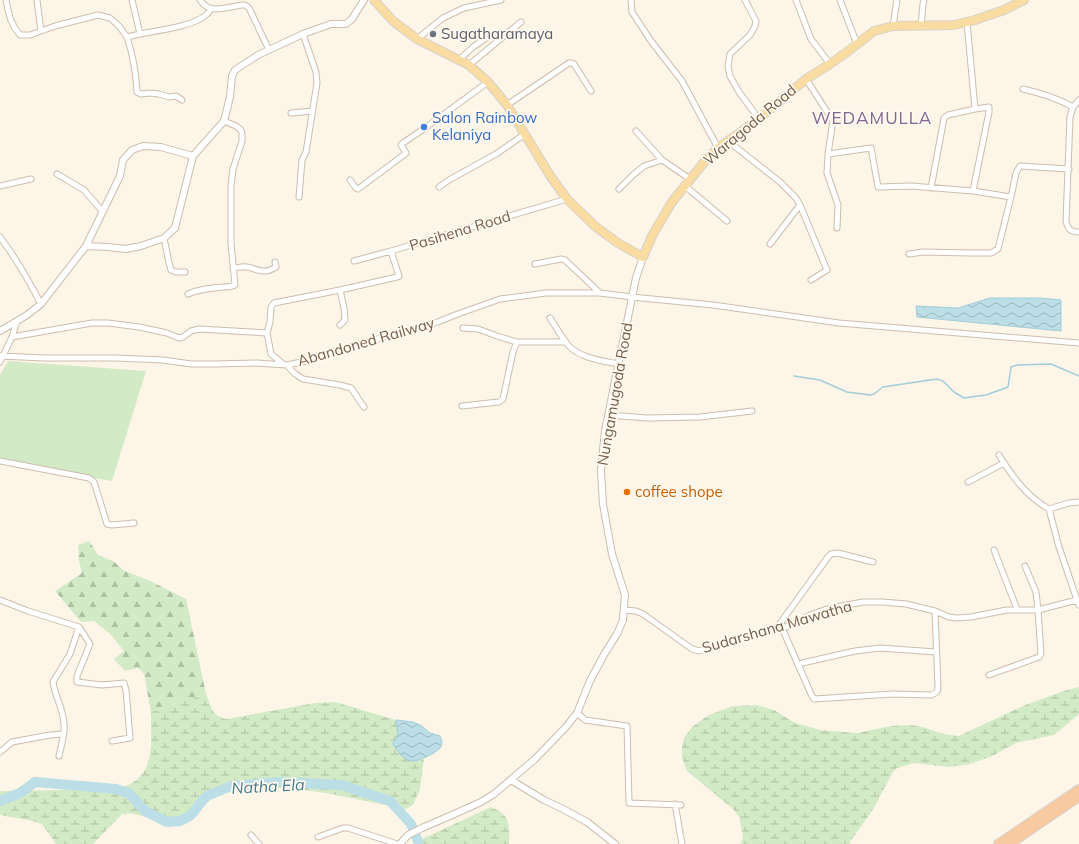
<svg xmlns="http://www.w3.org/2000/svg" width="1079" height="844" font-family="Mulish,sans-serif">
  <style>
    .grass { fill: #d3eac6 }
    .forest { fill: url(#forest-firs) }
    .wetland { fill: url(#wetland-marsh) }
    .water { fill: url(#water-waves); stroke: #a3cdd8 }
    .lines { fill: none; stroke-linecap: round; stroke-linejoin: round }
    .stream { stroke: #a3cdd8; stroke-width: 1.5 }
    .river { stroke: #bcdee6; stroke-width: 10 }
    .minor-casing { stroke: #cebdae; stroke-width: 7 }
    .tertiary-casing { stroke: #cebdae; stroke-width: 8 }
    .primary-casing { stroke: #d9d2cd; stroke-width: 10 }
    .trunk-casing { stroke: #d9d2cd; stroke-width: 10 }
    .minor { stroke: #fff; stroke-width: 5 }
    .tertiary { stroke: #fff; stroke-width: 6 }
    .primary { stroke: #f9dca2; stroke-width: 8 }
    .trunk { stroke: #f7caa1; stroke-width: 8 }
    .worship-dot { fill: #6b7280; stroke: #fff9ef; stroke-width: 1.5 }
    .shop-dot { fill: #3f7fe0; stroke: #fff9ef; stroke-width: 1.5 }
    .food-dot { fill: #e8710a; stroke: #fff9ef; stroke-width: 1.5 }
    .labels { text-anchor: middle; stroke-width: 3.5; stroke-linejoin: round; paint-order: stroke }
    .worship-label { font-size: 15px; fill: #5b616d; stroke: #fff9ef; text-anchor: start }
    .shop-label { font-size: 15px; fill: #366cbe; stroke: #fff9ef; text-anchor: start }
    .street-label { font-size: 15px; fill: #765d4c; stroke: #fff9ef }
    .food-label { font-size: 15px; fill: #c56008; stroke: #fff9ef; text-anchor: start }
    .water-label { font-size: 16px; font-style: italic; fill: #467b89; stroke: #fff9ef }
    .quarter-label { font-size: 17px; letter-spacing: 1px; fill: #846492; stroke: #fff9ef }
  </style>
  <defs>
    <pattern id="forest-firs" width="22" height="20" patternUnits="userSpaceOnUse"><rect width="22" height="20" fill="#d3eac6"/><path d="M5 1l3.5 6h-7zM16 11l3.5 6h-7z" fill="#b0c1a3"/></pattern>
    <pattern id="wetland-marsh" width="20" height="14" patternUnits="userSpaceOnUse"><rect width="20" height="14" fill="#d3eac6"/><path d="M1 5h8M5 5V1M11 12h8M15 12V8" fill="none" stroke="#b0c1a3"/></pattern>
    <pattern id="water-waves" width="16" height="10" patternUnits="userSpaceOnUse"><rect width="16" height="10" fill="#bcdee6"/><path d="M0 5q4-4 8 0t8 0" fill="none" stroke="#9db7bd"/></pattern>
  </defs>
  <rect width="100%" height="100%" fill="#fcf5e8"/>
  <path class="grass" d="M8,361L146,371L112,481L0,461V375Z"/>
  <path class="forest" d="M89,541L98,555L113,561L125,571L150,581L186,599L206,694L151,712L144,674L138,668L125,671L114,659L124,651L110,634L94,621L81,622L55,591L82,573L79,561L78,545Z"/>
  <path class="wetland" d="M1079,687V714L1054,735L1016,743L992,756L970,764L949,767L914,763L897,768L893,772L872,811L850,842V844H740L743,838L742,831L739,817L733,809L687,771L682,758V746L684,738L692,727L709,715L733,706L757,705L774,710L795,723L821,730L857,733L891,726L911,725L922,727L944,734L959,736L1025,705L1067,690Z
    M206,694C211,706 212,717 227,719L315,703L335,702L396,720L398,734L396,737L411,761L424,759L420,789L413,805L406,809L326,793L297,789L264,787L239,788L225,790L207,796L203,800L192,814L188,817L180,821L167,822L130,813L122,814L93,844H56L42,824L28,820L0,815V791L116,789C157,780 151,745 151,712Z
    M491,807C494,809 499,810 502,813C511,820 509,834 509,844H419L424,838Z"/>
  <path class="water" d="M990,298H1040L1061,300V331L917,317L916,306L958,308Z
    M396,720L413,722L422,726L430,733L440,736C442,740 443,744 440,748C436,753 418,762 411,761C403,760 397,750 393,744L398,734Z"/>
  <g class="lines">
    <path class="stream" d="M794,376L820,380L847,392L870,395L874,394L883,387L937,379L943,381L954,392L964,398L986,395L1008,387L1011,367L1017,365L1051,364L1079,376"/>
    <path class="river" d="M0,801L20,793L35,782L116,789L130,794L145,811L167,822L180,821L188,817L192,814L203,800L207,796L231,786L279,782L342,785L390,801L411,824L419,844"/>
    <g class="minor-casing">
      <path id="minor" d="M6,0C9,15 10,23 20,35H30L55,26L98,15L110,18L119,26L127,37L140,34
        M37,0L41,31
        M132,0L140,34C156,31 196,26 207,14C208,14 210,10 211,9
        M200,0C210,15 226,7 242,5H245L249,8L269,50
        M631,0L632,12L651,41L682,81L718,148
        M745,0L756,21L755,26L750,35L730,54L728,66L730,76L739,92L759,119
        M796,0L811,39L830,64
        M840,0L857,44
        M967,22L975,109L989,107V112L973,191
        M893,26L897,0
        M921,26L923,4L924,0
        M127,37C133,55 136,73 137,92L141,94L150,93L159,94L169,97L176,96L182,100
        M417,39L443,18L464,8L501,0
        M459,60L473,47L489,36
        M469,65L521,22
        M806,79L833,121L828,154L871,148L878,187L911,186L973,191L1011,197L1016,173L1020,166L1069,169
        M1023,89C1041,93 1057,98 1073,107
        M1079,100L1073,107L1070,117L1066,221C1068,229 1070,232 1079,232
        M507,105L569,63H572L574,64L591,91
        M291,113L312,111
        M636,131L662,160L690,179
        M728,141L780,182L796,198L800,205L827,270L811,280
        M828,154L827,173L838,205L837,228
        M57,174L84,190L103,212
        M350,180L356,188L358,189L405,154L406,153L401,145L403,143L425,128L488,82
        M0,186L31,179
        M685,186L727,221
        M439,187L449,180L496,154L525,134
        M931,188L944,118L948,115L975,109
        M619,189L633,175L644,166L662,160
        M299,197L302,160L306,152L317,83L316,72L303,34
        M0,237C16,258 29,281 41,304
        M164,238L169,263L171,270L176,272H185
        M770,244L800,205
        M909,254L923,252L970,253H991L998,249L1011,197
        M354,261L391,251L567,199
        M535,264L561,259L565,260L600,293
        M233,268C237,268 242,266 247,267C258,269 264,275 276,267L275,262
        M340,290L344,308L345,320L340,325
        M188,294C199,289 211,288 223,287C227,287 231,287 235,285L231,243V186L233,169L242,141V134L241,130L236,126L224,121
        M550,318C556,327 562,338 569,346C580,358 603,361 619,364
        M463,328L478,329L497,336L517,342
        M12,337L92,323H108L139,327L167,333L179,338L183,337L191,331L199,329L267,333
        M0,356L44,358H115L163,360L191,364H215L256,363L287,365L306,361L331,352L438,322L455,315L500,299L546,293H600L632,297L713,305L839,323L1079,343
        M0,362L12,337L17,321
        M283,364L271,354L267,333L270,322L271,307L274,303L340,290L397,277L399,276L398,273L391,251
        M287,365L294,373L303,379L340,385L351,388L364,407
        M462,406L499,402L503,399L513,352L517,342H566
        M608,415L647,418L700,417L752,411
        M999,455C1012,476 1027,497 1049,509L1069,503L1079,502
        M0,461L89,478L94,482L107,524L112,525L134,523
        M968,482L1004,463
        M1049,509L1059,547L1077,600
        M994,550L1017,609
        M0,600L28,611L79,627L90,644L77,676V682L102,685L124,683L126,690L130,738L112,741
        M624,610L636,611L643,614L692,649L699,651L776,629L789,626L810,615L824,610L841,606L863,602H883L906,604L935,611L949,617L956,618L971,617L1007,610H1038L1077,600L1079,605
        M782,628L811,694L814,699L893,694L931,695C936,693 938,692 938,687L935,611
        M776,629L828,557L831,554L838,553L873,562
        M798,664L855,651L880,648L936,652
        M989,675L1039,657L1041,654L1038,610L1036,592L1025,566
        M577,713L585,720L627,726L629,803L681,805
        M0,752L12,742L50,735L63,734
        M59,756C61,746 65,735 64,725C64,710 55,697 53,682L70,654L79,627
        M675,804L682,844
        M251,835L259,844
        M318,837L343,828H348L397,844"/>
    </g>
    <g class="tertiary-casing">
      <path id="tertiary" d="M86,246L108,247L126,249L141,246L164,238L175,228L193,156L224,121L230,97L232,76L235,70L258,55L303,34L331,24H346L352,19L364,0
        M0,331L17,321L27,315L41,304L86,246L120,176L123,160L132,150L143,146L161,147L193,156
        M511,780L544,800L563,809L587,822L615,844
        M400,844L408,835L422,828L452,815L481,802L494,794L535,759L566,727L577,713L590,681L605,653L617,634L623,620L625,595L612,554L603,504L601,470L605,431L615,381L636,278L643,257"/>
    </g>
    <g class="primary-casing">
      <path id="primary" d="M374,0L393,21L417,39L469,65L488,82L507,105L551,177L567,199L596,227L618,243L643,257L653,234L672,202L705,161L718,148L759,119L806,79L830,64L847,52L874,31L893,26L954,25L975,20L1004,10L1024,0"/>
    </g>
    <g class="trunk-casing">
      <path id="trunk" d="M998,844L1079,789
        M1010,844L1079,797"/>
    </g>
    <use href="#minor" class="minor"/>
    <use href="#tertiary" class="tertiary"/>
    <use href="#primary" class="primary"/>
    <use href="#trunk" class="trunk"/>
  </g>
  <circle class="worship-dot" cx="433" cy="34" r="4"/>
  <circle class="shop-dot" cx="424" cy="127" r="4"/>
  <circle class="food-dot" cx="627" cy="492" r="4"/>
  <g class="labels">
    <g class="worship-label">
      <text x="441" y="39">Sugatharamaya</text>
    </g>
    <g class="shop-label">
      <text x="432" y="123">Salon Rainbow<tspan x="432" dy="17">Kelaniya</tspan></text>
    </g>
    <g class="street-label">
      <text transform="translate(750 125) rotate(-40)" y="5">Waragoda Road</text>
      <text transform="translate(460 231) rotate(-17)" y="5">Pasihena Road</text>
      <text transform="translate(366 342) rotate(-16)" y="5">Abandoned Railway</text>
      <text transform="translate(615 394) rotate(-80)" y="5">Nungamugoda Road</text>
      <text transform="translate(777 627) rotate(-16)" y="5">Sudarshana Mawatha</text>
    </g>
    <g class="food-label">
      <text x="635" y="497">coffee shope</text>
    </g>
    <g class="water-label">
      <text transform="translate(268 786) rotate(-3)" y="6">Natha Ela</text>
    </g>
    <g class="quarter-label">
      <text x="872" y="124">WEDAMULLA</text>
    </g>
  </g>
</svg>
